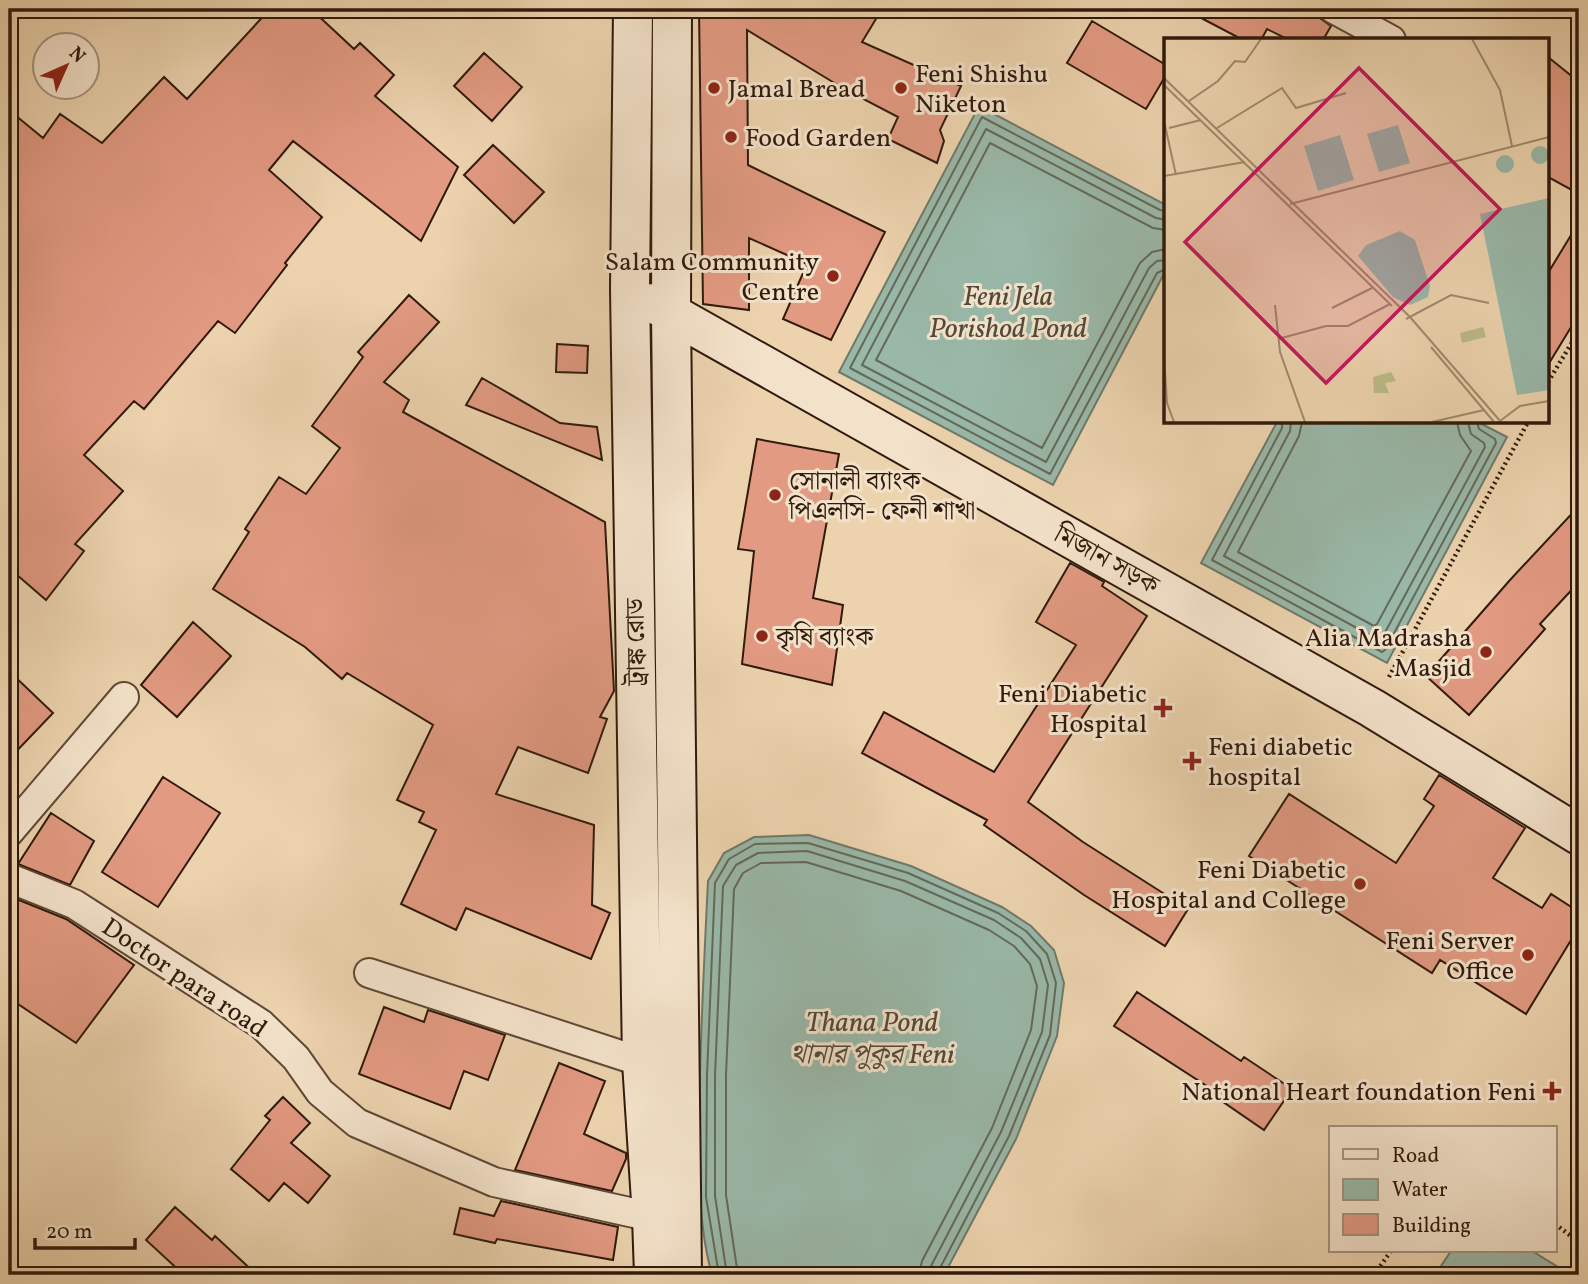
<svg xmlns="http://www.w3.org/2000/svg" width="1588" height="1284" font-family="Vollkorn,'Noto Serif Bengali',serif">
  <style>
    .water { fill: #99b8a8; stroke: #6f796a; stroke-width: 2 }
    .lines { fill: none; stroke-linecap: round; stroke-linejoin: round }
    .shore { stroke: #64695a; stroke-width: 2 }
    .building { fill: #e29a82; stroke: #301a0c; stroke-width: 2 }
    .minor-casing { stroke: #5f4834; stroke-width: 32 }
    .secondary-casing { stroke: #301a0c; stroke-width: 42 }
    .path { stroke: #301a0c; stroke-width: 4.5; stroke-dasharray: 2 3.5; stroke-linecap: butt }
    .minor { stroke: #f3e2ca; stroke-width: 28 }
    .secondary { stroke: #f3e2ca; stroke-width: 38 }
    .poi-dot { fill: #8f2418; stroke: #f3e2ca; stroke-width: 2.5 }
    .labels { text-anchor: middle; stroke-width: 6; stroke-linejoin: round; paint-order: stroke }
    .poi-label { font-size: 26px; fill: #301a0c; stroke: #f3e2ca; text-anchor: start }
    .street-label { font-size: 26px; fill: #301a0c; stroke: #f3e2ca }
    .water-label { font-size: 28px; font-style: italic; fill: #50493b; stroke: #f3e2ca }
    .inset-road { fill: none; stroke: #a1896d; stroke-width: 2 }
    .view { fill: #c2185b; fill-opacity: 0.15; stroke: #c2185b; stroke-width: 3.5 }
    .inset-edge { fill: none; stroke: #301a0c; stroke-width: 3.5 }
  </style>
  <rect width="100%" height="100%" fill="#ecd3ae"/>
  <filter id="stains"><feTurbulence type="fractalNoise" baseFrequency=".00286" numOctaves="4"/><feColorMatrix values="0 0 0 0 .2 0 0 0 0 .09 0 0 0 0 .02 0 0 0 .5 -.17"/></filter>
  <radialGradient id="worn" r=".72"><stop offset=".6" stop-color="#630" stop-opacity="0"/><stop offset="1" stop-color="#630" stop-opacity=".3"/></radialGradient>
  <path class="water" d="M979,106L1166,205V270L1053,485L839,372Z
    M1277,422H1478L1507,437L1387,663L1201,563Z
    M809,835L911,866L1002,907L1031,926L1054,950L1064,983L1057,1036L1016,1139L944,1275H712C698,1225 699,1173 699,1121C700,1041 704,961 708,881L724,853L754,837Z
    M1451,1251H1532L1571,1275H1435Z"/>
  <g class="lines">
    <path class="shore" d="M1166,211L1160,210L982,117L850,368L1050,474L1157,273L1166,269
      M1166,220L1156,218L986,129L862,365L1046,462L1149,268L1157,261L1166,260
      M1166,230L1153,228L990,143L876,360L1042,448L1140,263L1152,252L1166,249
      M1282,422V428L1212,560L1382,652L1385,650L1496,443L1495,439L1479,429L1477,422
      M1291,422L1290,431L1224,556L1379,640L1382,638L1485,447L1484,443L1471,434L1468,422
      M1302,422L1299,436L1238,552L1374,626L1377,624L1471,451L1460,435L1457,422
      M719,1275L706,1197L707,1075L715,883L729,859L755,844L808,843L908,873L998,913L1026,931L1047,954L1056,983L1050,1035L1009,1136L939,1270L938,1275
      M727,1275L715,1196V1075L723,886L736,865L758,853L807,851L905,881L994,920L1021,938L1040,959L1048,985L1042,1032L1001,1132L931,1266L930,1275
      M738,1275L726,1195V1075L734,889L743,873L761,863L806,862L901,891L989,930L1014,946L1030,964L1037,986L1031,1030L992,1128L922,1261L919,1275"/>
  </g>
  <path class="building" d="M270,9H311L354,49L360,43L394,75L375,96L458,167L421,241L293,141L269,170L322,217L285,263L287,265L235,333L218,321L144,409L134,401L84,455L123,491L75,544L84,551L46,600L9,568V110L43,138L60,114L102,143L164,77L187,99Z
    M699,9H882L862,42L961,86L940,130L944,141L937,163L888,139L898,117L846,90L747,30L748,165L885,232L831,340L783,319L807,264L749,238V310L703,304Z
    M1184,9H1310L1318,13L1320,18L1331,26L1323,40H1289L1267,29L1261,40H1243Z
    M1092,21L1166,65V75L1146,109L1067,63Z
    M484,53L522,87L492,121L454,86Z
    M1548,57L1579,82V194L1548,177Z
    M493,145L544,192L514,223L464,175Z
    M1579,222V314L1548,365V273Z
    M409,295L439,322L384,382L409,400L403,412L605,522L614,691L600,717L607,719L588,773L518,747L496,794L594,825L592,905L610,913L591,959L466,908L456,930L401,904L436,830L419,822L424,812L397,800L433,725L347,673L342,679L305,647L213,589L249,532L245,529L279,477L306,494L340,448L312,426L363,357L358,352Z
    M557,344L588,346L587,373L556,372Z
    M482,378L560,423L597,427L602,460L466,405Z
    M757,439L839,454L813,598L843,605L832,685L742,664L754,551L738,549Z
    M1579,506V582L1540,624L1545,629L1469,715L1426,676L1510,580Z
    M1070,563L1104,582L1102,586L1147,616L1028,802L1083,842L1188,909L1165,946L1084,895L984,825L987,820L862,753L884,712L994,772L1076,645L1036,622Z
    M193,622L231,656L177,717L141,685Z
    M9,671L53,713L9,759Z
    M1439,775L1525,828L1493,878L1542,908L1551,894L1579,912V927L1526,1014L1440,960L1432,973L1249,856L1289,794L1396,863L1434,806L1424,799Z
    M163,777L220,813L158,907L102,872Z
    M51,813L94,841L70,885L18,864Z
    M9,896L66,919L134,965L76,1043L9,998Z
    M1137,992L1241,1061L1244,1057L1292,1089L1264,1130L1216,1097L1219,1094L1114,1026Z
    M384,1007L424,1022L428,1010L505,1035L488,1080L464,1071L450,1109L359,1074Z
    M559,1063L605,1081L584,1134L626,1153V1159L612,1191L515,1170Z
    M283,1097L310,1123L291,1143L330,1176L308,1203L284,1183L269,1201L231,1169L270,1120L265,1116Z
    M501,1201L618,1227L613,1260L497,1239L495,1243L454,1234L460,1208L494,1216Z
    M175,1207L212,1240L215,1236L257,1275H184L146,1240Z"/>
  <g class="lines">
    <g class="minor-casing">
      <path id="minor" d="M1334,9L1391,40
        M9,832L124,697
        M9,878L74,904L261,1024L296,1058L320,1092L357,1123L494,1182L652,1217
        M369,973L642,1062"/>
    </g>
    <g class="secondary-casing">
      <path id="secondary" d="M633,9L630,289L642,1062L652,1217L654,1275
        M672,9L671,314L682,1275
        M653,303L1372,708L1579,835"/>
    </g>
    <path class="path" d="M1548,382L1579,331
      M1389,677L1528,422
      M1555,1224L1579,1242
      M1374,1275L1391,1251"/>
    <use href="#minor" class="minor"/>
    <use href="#secondary" class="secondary"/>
  </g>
  <g class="poi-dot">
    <circle cx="714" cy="88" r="7"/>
    <circle cx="901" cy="88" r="7"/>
    <circle cx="731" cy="137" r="7"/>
    <circle cx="833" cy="276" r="7"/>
    <circle cx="775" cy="495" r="7"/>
    <circle cx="762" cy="636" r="7"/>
    <circle cx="1486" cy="652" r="7"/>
    <path d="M1159.5 697.5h7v7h7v7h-7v7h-7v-7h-7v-7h7z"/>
    <path d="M1188.5 750.5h7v7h7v7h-7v7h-7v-7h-7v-7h7z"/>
    <circle cx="1360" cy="884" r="7"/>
    <circle cx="1528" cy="955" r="7"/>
    <path d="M1548.5 1080.5h7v7h7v7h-7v7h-7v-7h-7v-7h7z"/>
  </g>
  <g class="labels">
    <g class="poi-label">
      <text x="915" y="82">Feni Shishu<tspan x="915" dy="30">Niketon</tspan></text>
      <text x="728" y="97">Jamal Bread</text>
      <text x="745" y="146">Food Garden</text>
      <text x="819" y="270" text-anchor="end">Salam Community<tspan x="819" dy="30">Centre</tspan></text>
      <text x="789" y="489">সোনালী ব্যাংক<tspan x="789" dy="30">পিএলসি- ফেনী শাখা</tspan></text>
      <text x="776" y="645">কৃষি ব্যাংক</text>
      <text x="1472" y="646" text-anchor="end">Alia Madrasha<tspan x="1472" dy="30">Masjid</tspan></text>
      <text x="1147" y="702" text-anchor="end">Feni Diabetic<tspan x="1147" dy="30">Hospital</tspan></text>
      <text x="1208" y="755">Feni diabetic<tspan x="1208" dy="30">hospital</tspan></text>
      <text x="1346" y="878" text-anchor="end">Feni Diabetic<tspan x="1346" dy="30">Hospital and College</tspan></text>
      <text x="1514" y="949" text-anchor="end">Feni Server<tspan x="1514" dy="30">Office</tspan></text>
      <text x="1536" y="1100" text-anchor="end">National Heart foundation Feni</text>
    </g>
    <g class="street-label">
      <text transform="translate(1107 559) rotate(29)" y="9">মিজান সড়ক</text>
      <text transform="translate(635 642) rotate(-91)" y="9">ট্রাঙ্ক রোড</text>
      <text transform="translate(185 977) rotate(34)" y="9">Doctor para road</text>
    </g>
    <g class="water-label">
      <text x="1008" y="305">Feni Jela<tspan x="1008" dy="32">Porishod Pond</tspan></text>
      <text x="872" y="1031">Thana Pond<tspan x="872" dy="32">থানার পুকুর Feni</tspan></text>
    </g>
  </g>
  <g transform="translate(1164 38)">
    <rect width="385" height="385" fill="#ecd3ae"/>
    <path d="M319,289L322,299L298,305L296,295ZM227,334L232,343L221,345L225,355H210L209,339Z" fill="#bb8"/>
    <path d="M234,87L246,125L215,134L203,96ZM176,97L190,142L154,153L140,108ZM367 117a9 9 0 1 1 18 0a9 9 0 1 1-18 0ZM332 126a9 9 0 1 1 18 0a9 9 0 1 1-18 0ZM385,160V352L353,357L316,176ZM236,193L251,202L266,248L264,259L246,267L229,259L194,218L202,207Z" fill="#99b8a8"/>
    <path class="inset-road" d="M308,1L336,52L348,108M0,40L246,279L337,384M0,47L228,268M25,63L54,43L71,23L81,24L97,1M0,83L12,137M5,90L37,82M53,90L118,50L132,70L182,55M0,138L81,124M126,166L385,99M111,267L116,314L141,384M168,270L208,250M242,281L287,257L325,265M114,301L162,288H184L226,266M267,309L330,384M0,317L3,365L10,384M336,383L356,368L385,363M268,384L320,372"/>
    <path class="view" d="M195,30L336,171L162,345L21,204Z"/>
    <rect width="385" height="385" class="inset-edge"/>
  </g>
  <rect width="1588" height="1284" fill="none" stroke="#ecd3ae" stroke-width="35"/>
  <rect x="10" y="10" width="1567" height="1263" fill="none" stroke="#301a0c" stroke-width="3.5"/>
  <rect x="18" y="18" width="1553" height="1249" fill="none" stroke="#301a0c" stroke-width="2"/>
  <rect x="1329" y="1126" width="228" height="126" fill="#f3e2ca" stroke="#a5927e" stroke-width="2"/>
  <rect x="1343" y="1149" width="35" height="10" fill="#f3e2ca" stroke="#a5927e" stroke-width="2"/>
  <text x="1392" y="1162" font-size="21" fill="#301a0c">Road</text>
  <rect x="1343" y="1179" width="35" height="21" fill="#99b8a8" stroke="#a5927e" stroke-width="2"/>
  <text x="1392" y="1196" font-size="21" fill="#301a0c">Water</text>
  <rect x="1343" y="1214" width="35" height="21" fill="#e29a82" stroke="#a5927e" stroke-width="2"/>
  <text x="1392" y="1232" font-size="21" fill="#301a0c">Building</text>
  <g transform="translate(66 66) rotate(45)"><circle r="33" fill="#f3e2ca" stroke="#a5927e" stroke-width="2"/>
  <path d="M0-5L12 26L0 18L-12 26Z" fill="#8f2418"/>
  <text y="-10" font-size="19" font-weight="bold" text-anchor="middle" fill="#301a0c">N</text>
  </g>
  <path d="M35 1238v10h100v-10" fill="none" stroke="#301a0c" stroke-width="3.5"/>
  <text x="46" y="1238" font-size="21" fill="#301a0c" stroke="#f3e2ca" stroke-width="5" paint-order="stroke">20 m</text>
  <rect width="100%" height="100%" filter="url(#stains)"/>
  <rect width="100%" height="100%" fill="url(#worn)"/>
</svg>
